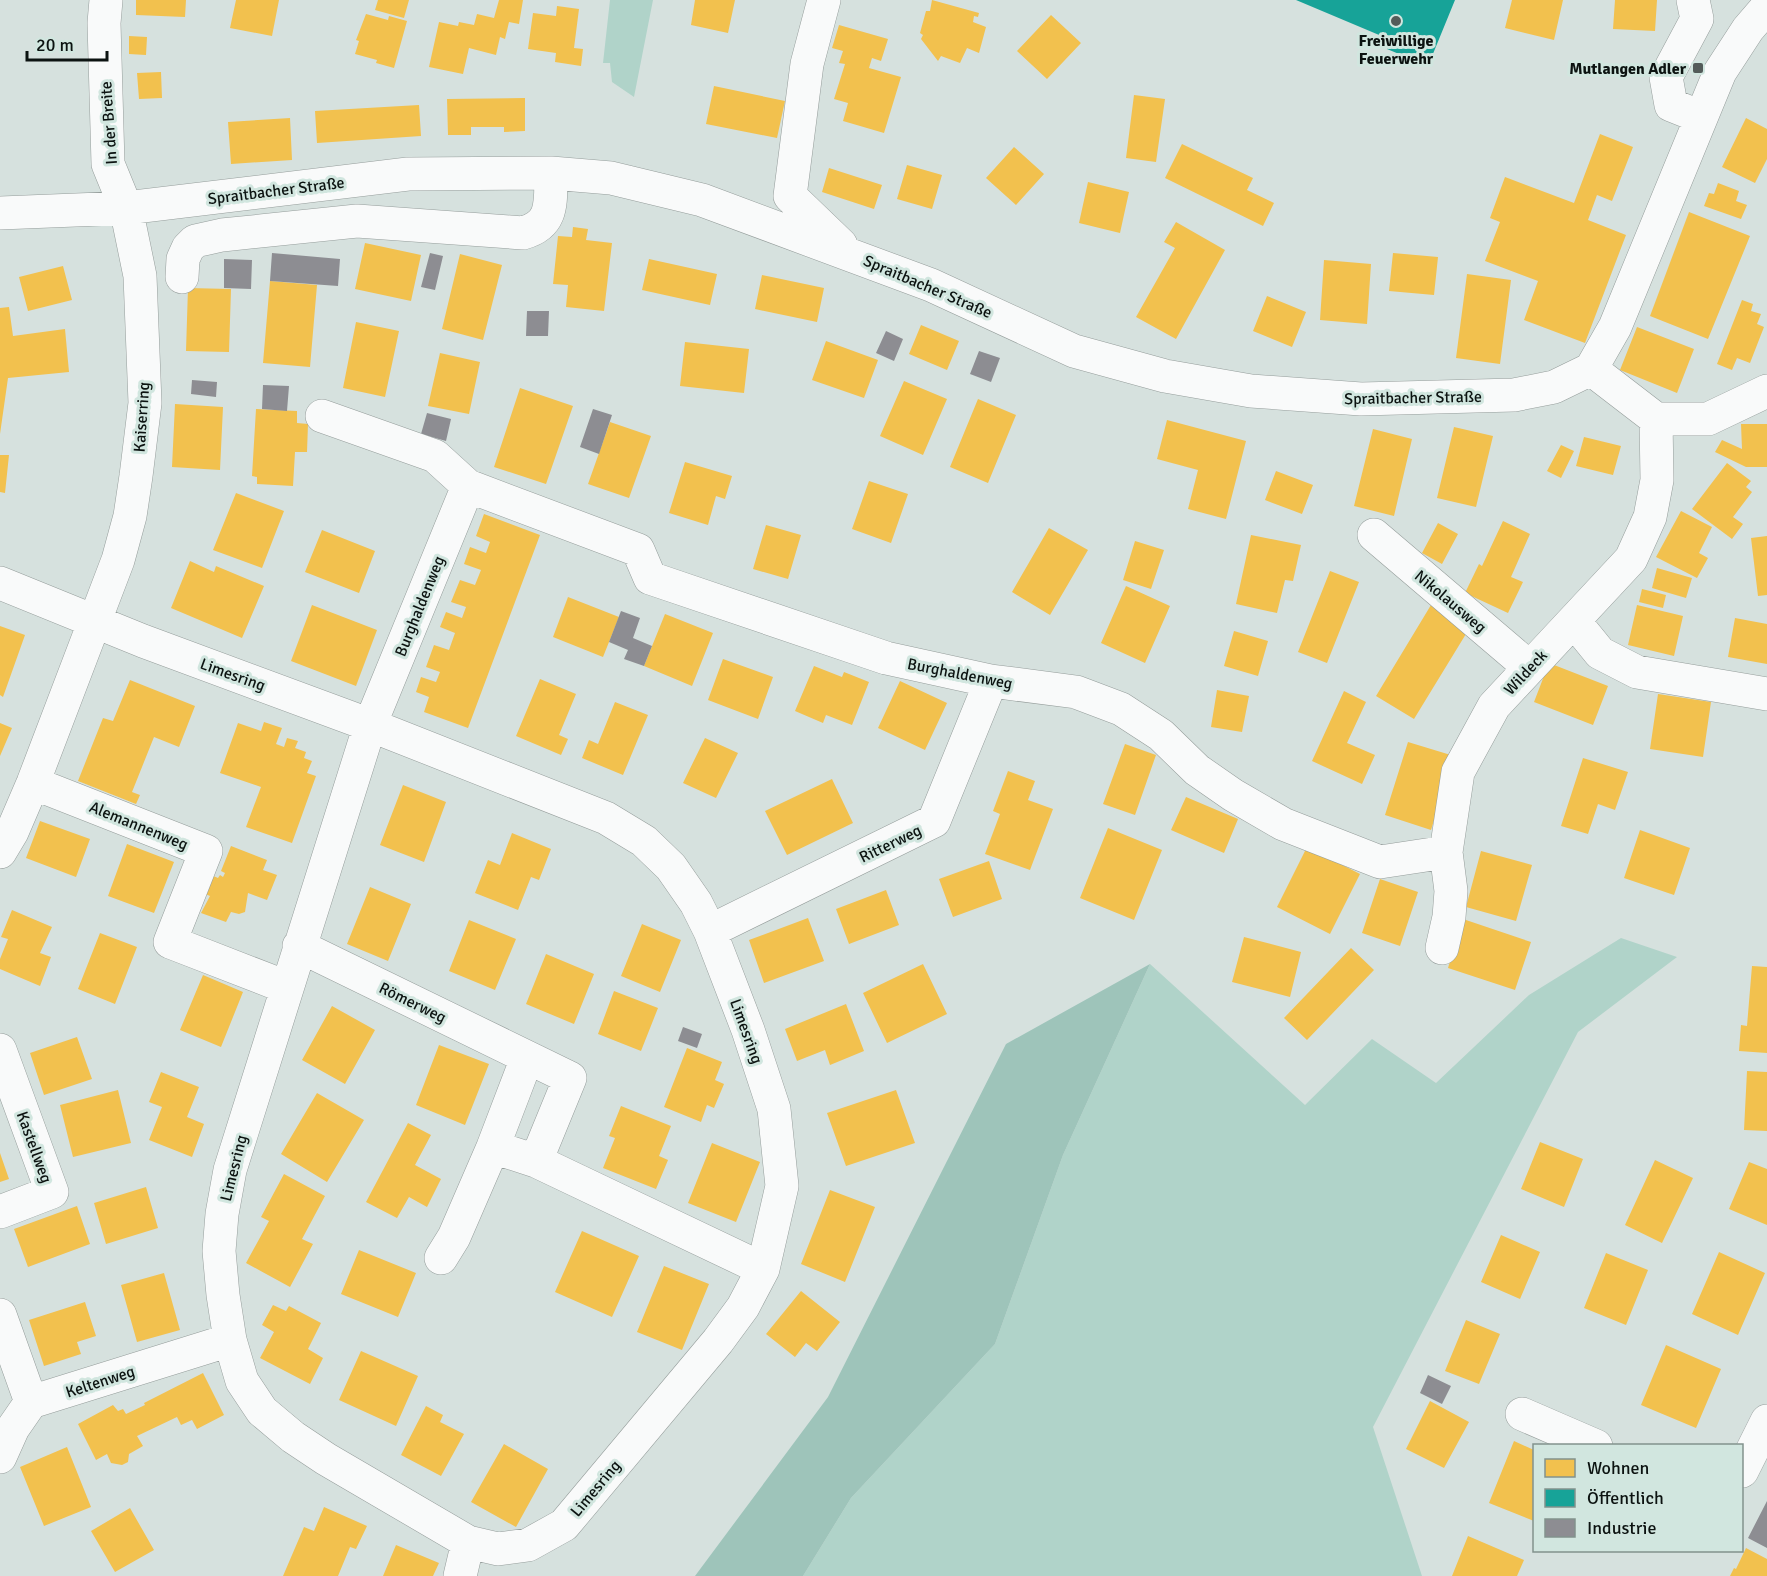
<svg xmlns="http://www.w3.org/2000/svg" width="1767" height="1576" font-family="Signika,sans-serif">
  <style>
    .green { fill: #b0d3c9 }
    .forest { fill: #9ec4ba }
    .homes { fill: #f2c14e }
    .public { fill: #17a398 }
    .industry { fill: #8d8d92 }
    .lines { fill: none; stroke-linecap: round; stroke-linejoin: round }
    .minor-casing { stroke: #959d9b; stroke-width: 34 }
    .minor { stroke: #f9fafa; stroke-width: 33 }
    .poi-dot { fill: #535b59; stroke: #d1e6df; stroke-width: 2 }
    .labels { text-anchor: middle; stroke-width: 6; stroke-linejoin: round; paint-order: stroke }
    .poi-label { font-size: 16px; font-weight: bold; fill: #0c1311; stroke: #d1e6df }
    .street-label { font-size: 16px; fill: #0c1311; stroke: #d1e6df }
  </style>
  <rect width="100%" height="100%" fill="#d6e1de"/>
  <path class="green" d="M610,0H653L634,97L612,82L610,63H603Z
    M1621,938L1677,957L1578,1032L1373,1427L1422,1576H803L851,1498L995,1344L1063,1155L1150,964L1305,1105L1372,1039L1436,1083L1529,995Z"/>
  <path class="forest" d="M1150,964L1063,1155L995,1344L851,1498L803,1576H695L828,1397L1006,1044Z"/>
  <path class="homes" d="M136,0H186L185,17L136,15Z
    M236,0H279L272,36L230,28Z
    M378,0H409L404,18L375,10Z
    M499,0H523L519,24L509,22L505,39L500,37L496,55L469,48L463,74L429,67L439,22L458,26L459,22L474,25L477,14L494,18Z
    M695,0H735L728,33L691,25Z
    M932,0L979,13L978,17L974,16L973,22L986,27L979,53L967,48L960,63L941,56L938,61L921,39L923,35L920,33L926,11H930Z
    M1512,0H1563L1554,40L1505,28Z
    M1615,0H1657L1655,31L1613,29Z
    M557,6L579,9L574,48L583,49L581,66L555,62L556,53L528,49L533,13L556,16Z
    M366,14L388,20L389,16L407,21L394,68L376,63L377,60L355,54L359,41L356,40Z
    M1051,15L1081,43L1047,79L1017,51Z
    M839,25L888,39L881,61L872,58L869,68L901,77L884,133L843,121L848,103L834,99L845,64L839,63L843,51L832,48Z
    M129,36L147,37L146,55L129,54Z
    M161,72L162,98L139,99L137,73Z
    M714,86L785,101L777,138L706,124Z
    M1134,95L1165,99L1156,162L1126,158Z
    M525,98V131L504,132V127H471V135H448L447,99Z
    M419,105L421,136L317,143L315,111Z
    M290,118L292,160L231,164L228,122Z
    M1746,118L1767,129V159L1755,183L1722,167Z
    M1600,134L1633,147L1612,201L1597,195L1588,220L1626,235L1585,343L1524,320L1538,281L1485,261L1500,222L1490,218L1505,177L1574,203Z
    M1182,144L1253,178L1247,190L1274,203L1263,226L1165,178Z
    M1014,147L1044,174L1016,205L986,178Z
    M907,165L942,175L932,209L897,199Z
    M829,168L882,185L874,209L822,192Z
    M1088,182L1129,192L1120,233L1079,223Z
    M1718,183L1739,191L1736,201L1747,205L1741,219L1704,206L1709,193L1714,194Z
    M1689,212L1750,236L1708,339L1650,316Z
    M1176,222L1225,250L1176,339L1136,317L1175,248L1164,242Z
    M573,227L588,229L586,240L612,243L604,311L566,307L568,285L553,284L558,236L572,237Z
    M365,243L421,255L411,301L355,289Z
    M1393,253L1438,257L1434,295L1389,291Z
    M460,254L502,265L483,340L442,329Z
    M649,259L717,274L710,305L642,290Z
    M1324,260L1371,264L1367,324L1320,320Z
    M63,266L72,300L28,311L19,277Z
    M1467,274L1511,280L1500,364L1456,358Z
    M762,275L824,288L817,322L755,309Z
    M270,281L317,285L310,367L263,363Z
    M188,288L231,289L229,352L186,351Z
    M1267,296L1306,312L1292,347L1253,331Z
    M1742,300L1753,304L1751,311L1761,314L1757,324L1764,327L1750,363L1737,358L1732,370L1717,364Z
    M9,307L13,336L65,329L69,372L8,378L0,434V308Z
    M356,322L399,331L385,397L343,388Z
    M921,325L959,341L947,370L909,354Z
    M1637,327L1694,349L1677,393L1620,370Z
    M826,341L878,360L864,398L812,380Z
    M685,342L749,349L744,393L680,386Z
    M440,353L480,362L469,414L428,406Z
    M904,381L947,399L923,455L880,436Z
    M520,388L573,406L546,484L494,467Z
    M978,399L1016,415L988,483L950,467Z
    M175,404L223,407L220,470L172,467Z
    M256,409L297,411V423L308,424L307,452H295L293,486L257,484V477L252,476Z
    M1167,420L1246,441L1226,519L1188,509L1198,470L1157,459Z
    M610,422L651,436L629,498L588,484Z
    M1741,424H1767V467H1746L1715,452L1722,440L1742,449Z
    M1454,427L1493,436L1476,507L1437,498Z
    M1373,429L1412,439L1394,516L1354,506Z
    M1584,437L1621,446L1613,475L1576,466Z
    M1561,445L1574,451L1561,478L1547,471Z
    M0,455H9L5,493L0,492Z
    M685,462L732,476L725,499L716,496L708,525L669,513Z
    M1727,463L1751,481L1746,487L1752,492L1733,517L1743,524L1732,539L1692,509Z
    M1276,471L1313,485L1302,514L1265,500Z
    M869,481L908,494L891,543L852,529Z
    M236,493L284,511L262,568L213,550Z
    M1681,511L1712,527L1699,553L1708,558L1697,578L1656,557Z
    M484,514L540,535L468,728L424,712L429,697L416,692L421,677L436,682L440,672L426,667L434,645L449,650L455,633L440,627L446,612L462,618L466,607L451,602L460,580L475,585L481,570L464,564L470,547L486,553L490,542L476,536Z
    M1503,521L1530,534L1511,577L1523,582L1508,613L1465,593L1479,564L1482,566Z
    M1438,523L1458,534L1442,564L1422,553Z
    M766,525L801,535L788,579L753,569Z
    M1049,528L1088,550L1050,615L1012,592Z
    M322,530L375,551L359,593L305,572Z
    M1251,535L1301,545L1293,581L1285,580L1277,613L1236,604Z
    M1767,536V595L1758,596L1751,538Z
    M1135,541L1164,550L1151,589L1123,580Z
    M190,561L214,572L216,566L264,586L242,638L171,608Z
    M1657,568L1692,578L1686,598L1652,588Z
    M1330,571L1359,582L1327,663L1298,652Z
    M1126,586L1170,606L1145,663L1101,643Z
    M1642,589L1666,595L1663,608L1639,602Z
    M568,597L619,617L603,657L553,637Z
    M312,605L377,630L356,686L291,661Z
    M1431,605L1469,629L1414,719L1376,696Z
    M1637,605L1683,616L1674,656L1628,645Z
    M665,614L713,633L692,686L644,666Z
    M1735,618L1767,624V664L1728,657Z
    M0,626L25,635L3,697L0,695Z
    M1234,631L1268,641L1258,676L1224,666Z
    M723,659L773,677L758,719L708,700Z
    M1549,663L1608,686L1593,725L1534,702Z
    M814,666L842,677L844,672L869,682L852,725L826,715L823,723L795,711Z
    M540,679L576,694L559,735L568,739L561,755L516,736Z
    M130,680L195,706L179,747L154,737L132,792L140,795L136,804L78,781L103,718L113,721Z
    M900,681L947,703L925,750L878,728Z
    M1217,690L1249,696L1242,732L1211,727Z
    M1344,691L1366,702L1347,743L1375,755L1362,784L1312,761Z
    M1658,694L1711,702L1703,757L1650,749Z
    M615,702L648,715L623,775L582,758L589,740L598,744Z
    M264,722L282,728L276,744L284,747L287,738L298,741L295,748L306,752L304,758L312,761L307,773L316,776L292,843L246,827L261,787L220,773L238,723L261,731Z
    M0,723L12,728L0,756Z
    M705,738L738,753L716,798L683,783Z
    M1408,742L1454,756L1431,830L1385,815Z
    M1125,744L1156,755L1135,815L1103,804Z
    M1583,758L1628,772L1615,810L1598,804L1588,834L1561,826Z
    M1008,771L1035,781L1028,800L1053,809L1030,870L985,854L1000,814L993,811Z
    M832,779L853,823L787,855L765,811Z
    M403,785L446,802L424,862L380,845Z
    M1186,797L1238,819L1224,853L1171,830Z
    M40,821L90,839L76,877L26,858Z
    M1108,828L1162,850L1134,920L1080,898Z
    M1640,830L1690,848L1674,895L1624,878Z
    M512,833L551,849L539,880L531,877L518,910L475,893L488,860L500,865Z
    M127,844L174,862L154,913L108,896Z
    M231,846L267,860L263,870L277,875L267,900L248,893L245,912L239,914L231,912L226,922L201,913L210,896L203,893L211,875L218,878L220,875L223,877L225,873L221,871Z
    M1307,847L1360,874L1330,934L1277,907Z
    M1481,851L1532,865L1516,921L1466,907Z
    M989,861L1002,899L953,917L939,879Z
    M1380,879L1418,892L1400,946L1362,933Z
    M370,887L411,904L388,961L347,944Z
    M886,890L899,925L849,944L836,909Z
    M12,910L52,927L40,953L51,957L40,986L0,969V959L8,939L1,937Z
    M808,918L824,961L764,983L749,940Z
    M1463,919L1531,942L1515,990L1448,968Z
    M469,920L516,939L495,990L449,971Z
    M642,924L681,940L660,992L621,976Z
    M100,933L137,947L115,1004L78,989Z
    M1244,937L1301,952L1290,997L1232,982Z
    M1351,948L1374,970L1307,1040L1284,1018Z
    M546,954L594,974L574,1024L526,1004Z
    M923,964L947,1014L887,1043L863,993Z
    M1752,966L1767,967V1053L1739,1051L1741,1025L1747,1026Z
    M203,975L243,992L221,1047L180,1030Z
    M614,991L658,1008L641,1051L598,1034Z
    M846,1004L864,1051L830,1065L825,1050L797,1061L785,1029Z
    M332,1006L375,1030L345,1084L302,1060Z
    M77,1037L92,1079L44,1095L30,1053Z
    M439,1045L489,1064L465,1125L416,1105Z
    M687,1048L722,1062L715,1080L724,1084L714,1108L707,1105L701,1122L664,1107Z
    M1747,1071L1767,1072V1131L1744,1130Z
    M161,1072L199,1087L187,1117L204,1124L192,1157L149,1140L162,1107L149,1102Z
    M118,1090L131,1143L73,1157L60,1105Z
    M896,1090L915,1143L846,1166L827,1113Z
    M317,1093L364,1120L327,1182L281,1154Z
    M621,1106L671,1126L659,1156L668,1160L656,1189L603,1168L615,1138L609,1136Z
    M408,1123L431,1135L415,1165L441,1179L427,1207L409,1197L397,1218L366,1202Z
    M1540,1142L1583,1159L1564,1207L1521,1189Z
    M712,1143L760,1162L736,1222L688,1203Z
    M0,1153L9,1179L0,1182Z
    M1655,1160L1693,1178L1662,1243L1625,1225Z
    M1749,1162L1767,1169V1225L1729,1209Z
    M284,1174L325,1196L302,1239L313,1244L290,1287L246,1263L269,1221L261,1217Z
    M146,1187L158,1228L106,1244L94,1203Z
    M830,1190L875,1207L845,1282L801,1264Z
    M77,1206L90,1244L28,1267L14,1229Z
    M582,1231L639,1256L612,1317L555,1292Z
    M1501,1235L1540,1252L1520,1299L1481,1282Z
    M359,1250L416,1273L398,1317L341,1294Z
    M1719,1252L1765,1273L1738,1335L1692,1314Z
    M1606,1253L1648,1270L1626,1325L1584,1308Z
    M664,1266L709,1284L682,1350L637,1332Z
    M164,1273L180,1330L137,1342L121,1285Z
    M801,1291L840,1322L817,1351L806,1343L795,1357L766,1334Z
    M85,1302L96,1336L77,1342L81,1354L44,1366L29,1320Z
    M273,1305L286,1311L289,1306L321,1323L308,1349L323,1358L310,1384L260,1358L274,1332L262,1325Z
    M1466,1320L1500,1334L1479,1384L1445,1371Z
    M1666,1345L1721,1369L1696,1428L1641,1405Z
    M361,1351L418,1376L396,1426L339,1400Z
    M203,1373L224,1415L197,1429L192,1420L181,1425L177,1417L137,1436L143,1446L129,1454L128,1462L122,1465L111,1463L107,1454L96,1460L78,1424L113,1405L118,1411L123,1409L126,1414L145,1405L144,1403Z
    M1430,1401L1469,1422L1444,1468L1406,1449Z
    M426,1406L443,1415L440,1422L464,1434L441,1476L401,1455Z
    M1514,1441L1534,1450V1521L1489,1503Z
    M504,1444L548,1469L516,1527L471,1502Z
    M67,1447L91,1507L44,1526L20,1467Z
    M324,1507L367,1526L356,1549L350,1547L338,1576H283L304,1527L314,1531Z
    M130,1508L154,1550L115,1572L91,1531Z
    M1468,1536L1524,1560L1517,1576H1452Z
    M396,1545L439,1563L433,1576H383Z
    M1746,1548L1767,1559V1576H1730L1734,1568L1736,1569Z"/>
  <path class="public" d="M1296,0H1455L1428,66L1387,49L1391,40Z"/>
  <path class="industry" d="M272,253L340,259L338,286L270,281Z
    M430,253L443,256L435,290L421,287Z
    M224,259L252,260L251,289L224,288Z
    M527,311H549L548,336H526Z
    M886,331L903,339L894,361L876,353Z
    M979,351L1000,358L991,382L970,374Z
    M192,380L217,382L216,397L191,394Z
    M263,385L289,386L287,411L262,409Z
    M593,409L612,415L599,454L580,447Z
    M427,413L451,419L446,441L421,434Z
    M621,611L640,618L633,638L652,646L644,666L624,659L628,650L609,642Z
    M683,1027L702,1034L697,1048L678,1041Z
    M1428,1375L1451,1386L1442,1404L1420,1393Z
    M1767,1501V1548L1748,1538Z"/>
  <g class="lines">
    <g class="minor-casing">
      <path id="minor" d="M824,0L807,64L790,196L841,245
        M1693,0L1697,19L1666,77L1671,105L1701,117
        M0,213L126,208L408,174L551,173L611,178L702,200L931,285L1074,351L1165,376L1251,391L1361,399L1514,395L1554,387L1591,369L1615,327L1720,72L1748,29L1767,7
        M182,277L183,259L188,248L195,241L222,235L357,221L523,233C555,224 550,201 551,173
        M1591,369L1656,419H1708L1767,391
        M322,416L435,456L468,486
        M1374,535L1529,667
        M0,583L143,641L370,725L606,818L644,841L671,867L696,903L710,931L748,1030L774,1109L782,1186L763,1269L743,1307L718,1341L564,1525L528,1545L498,1549L468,1542L326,1459L293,1437L262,1411L242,1381L230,1340L223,1295L219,1251L222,1214L230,1170L370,725L468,486L638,550L650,578L886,658L991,681L1076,692L1121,709L1161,735L1197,770L1233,795L1283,824L1380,862L1446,852
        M1574,621L1600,653L1637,672L1767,694
        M33,783L206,851L170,942L286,987
        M0,852L12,832L33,783L118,560L130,516L136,476L145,403L140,276L126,208L108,164L104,23L106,0
        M710,931L934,821L991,681
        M299,946L570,1078L536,1161L493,1147L527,1058
        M1442,948L1449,917L1451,891L1446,852L1458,772L1494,706L1631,559L1650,517L1657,480L1656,419
        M0,1050L52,1192L0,1212
        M536,1161L763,1269
        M441,1258L454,1237L493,1147
        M0,1315L31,1402
        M1522,1414L1596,1446
        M0,1457L13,1428L31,1402L230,1340
        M1742,1471L1767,1421
        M460,1576L468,1542"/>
    </g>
    <use href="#minor" class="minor"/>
  </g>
  <g class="poi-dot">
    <circle cx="1396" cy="21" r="6"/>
    <rect x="1692" y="62" width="12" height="12" rx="3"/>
  </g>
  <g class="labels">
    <g class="poi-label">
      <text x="1396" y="46">Freiwillige<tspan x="1396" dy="18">Feuerwehr</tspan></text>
      <text x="1686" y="74" text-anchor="end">Mutlangen Adler</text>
    </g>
    <g class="street-label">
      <text transform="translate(108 123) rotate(-94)" y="6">In der Breite</text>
      <text transform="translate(276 190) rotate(-7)" y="6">Spraitbacher Straße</text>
      <text transform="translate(928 286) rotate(23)" y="6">Spraitbacher Straße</text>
      <text transform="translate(1413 397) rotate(-1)" y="6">Spraitbacher Straße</text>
      <text transform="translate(141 417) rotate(-86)" y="6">Kaiserring</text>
      <text transform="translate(1451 601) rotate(40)" y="6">Nikolausweg</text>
      <text transform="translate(419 606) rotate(-68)" y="6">Burghaldenweg</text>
      <text transform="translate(1525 672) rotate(-47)" y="6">Wildeck</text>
      <text transform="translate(960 673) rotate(11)" y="6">Burghaldenweg</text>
      <text transform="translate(233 674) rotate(20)" y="6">Limesring</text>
      <text transform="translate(139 825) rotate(22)" y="6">Alemannenweg</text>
      <text transform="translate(890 843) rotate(-26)" y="6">Ritterweg</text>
      <text transform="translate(413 1002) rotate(26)" y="6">Römerweg</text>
      <text transform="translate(747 1031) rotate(70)" y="6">Limesring</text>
      <text transform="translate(35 1147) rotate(70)" y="6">Kastellweg</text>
      <text transform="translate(233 1168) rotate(-76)" y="6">Limesring</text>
      <text transform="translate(100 1381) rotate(-18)" y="6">Keltenweg</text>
      <text transform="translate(595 1488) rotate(-50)" y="6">Limesring</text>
    </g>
  </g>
  <rect x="1533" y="1444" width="210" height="108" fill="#d1e6df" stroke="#82928d" stroke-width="1.5"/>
  <rect x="1545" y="1459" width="30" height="18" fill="#f2c14e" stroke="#82928d" stroke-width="1.5"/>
  <text x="1587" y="1474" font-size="18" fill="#0c1311">Wohnen</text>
  <rect x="1545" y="1489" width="30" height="18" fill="#17a398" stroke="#82928d" stroke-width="1.5"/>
  <text x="1587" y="1504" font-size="18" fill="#0c1311">Öffentlich</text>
  <rect x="1545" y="1519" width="30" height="18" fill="#8d8d92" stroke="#82928d" stroke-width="1.5"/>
  <text x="1587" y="1534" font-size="18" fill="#0c1311">Industrie</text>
  <path d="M27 51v9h80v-9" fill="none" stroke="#0c1311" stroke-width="3"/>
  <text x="36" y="51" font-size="18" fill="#0c1311" stroke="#d1e6df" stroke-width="4.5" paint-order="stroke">20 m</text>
</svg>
